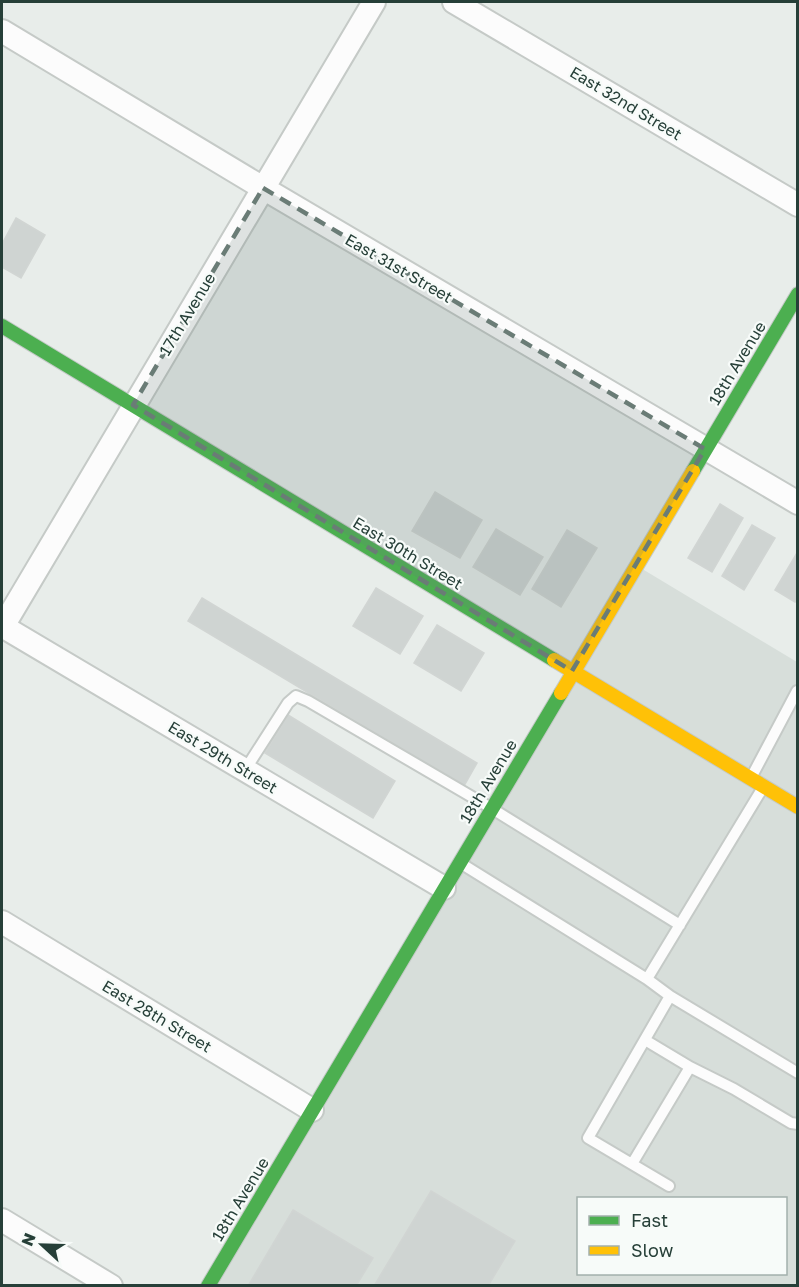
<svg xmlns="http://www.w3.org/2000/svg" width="799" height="1287" font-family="'Golos Text',sans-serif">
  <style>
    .built { fill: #d7deda; fill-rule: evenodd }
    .building { fill: #cfd4d2; stroke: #d1d5d3; stroke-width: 1.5 }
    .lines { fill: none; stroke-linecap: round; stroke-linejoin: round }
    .lane-casing { stroke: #c5cac7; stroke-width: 14 }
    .street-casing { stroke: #c5cac7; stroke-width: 26 }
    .fast-casing { stroke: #c4cac7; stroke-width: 16 }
    .slow-casing { stroke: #c4cac7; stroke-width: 16 }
    .lane { stroke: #fcfcfc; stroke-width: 10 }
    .street { stroke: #fcfcfc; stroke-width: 22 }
    .fast { stroke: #4caf50; stroke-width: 14 }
    .slow { stroke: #ffc107; stroke-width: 14 }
    .marked { fill: #6a7c76; fill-opacity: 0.2; stroke: #6a7c76; stroke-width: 4.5; stroke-dasharray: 12 8; stroke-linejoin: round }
    .labels { text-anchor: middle; stroke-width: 4.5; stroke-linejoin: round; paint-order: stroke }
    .street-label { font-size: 16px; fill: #263f38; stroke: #f7fbf9 }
  </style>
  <rect width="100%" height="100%" fill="#e8edea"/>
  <path class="built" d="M639,567L797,662V1285L206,1286ZM578,1198H786V1274H578Z"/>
  <path class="building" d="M16,218L45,235L21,278L2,267V244Z
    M435,492L482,520L460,558L412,531Z
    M720,504L743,518L712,572L688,558Z
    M752,525L775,538L744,590L722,576Z
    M496,529L543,557L520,595L473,567Z
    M567,530L597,548L561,607L532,589Z
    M797,553L798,599L795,602L775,590Z
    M376,588L423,616L400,654L353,626Z
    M202,598L477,763L464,786L188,621Z
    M437,625L484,653L461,691L414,663Z
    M288,715L395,781L373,818L265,753Z
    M431,1191L515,1241L488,1286H374Z
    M293,1210L373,1258L356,1286H248Z"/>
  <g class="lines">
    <g class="lane-casing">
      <path id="lane" d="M245,770L288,703L296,696L308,701L491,808L680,925
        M752,776L797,691
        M462,864L647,979L670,996L798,1073
        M647,979L762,789
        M690,1067L734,1089L791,1123L798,1124
        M632,1164L690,1067L645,1040
        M669,1186L588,1138L670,996"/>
    </g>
    <g class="street-casing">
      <path id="street" d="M454,2L798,205
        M2,31L263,188L798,503
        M2,626L444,888
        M2,628L374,2
        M2,922L312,1110
        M2,1220L111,1286"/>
    </g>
    <g class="fast-casing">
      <path id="fast" d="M2,326L554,660
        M693,471L798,294
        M208,1286L561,693"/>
    </g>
    <g class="slow-casing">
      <path id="slow" d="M554,660L798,807
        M561,693L693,471"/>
    </g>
    <use href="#lane" class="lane"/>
    <use href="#street" class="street"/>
    <use href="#fast" class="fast"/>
    <use href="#slow" class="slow"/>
  </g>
  <path class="marked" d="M263,188L705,449L572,671L133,405Z"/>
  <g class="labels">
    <g class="street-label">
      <text transform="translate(626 103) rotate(31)" y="6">East 32nd Street</text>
      <text transform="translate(399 268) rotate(30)" y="6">East 31st Street</text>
      <text transform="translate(187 314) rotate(-59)" y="6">17th Avenue</text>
      <text transform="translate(737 363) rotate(-59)" y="6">18th Avenue</text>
      <text transform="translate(408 553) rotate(31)" y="6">East 30th Street</text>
      <text transform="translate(223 757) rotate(31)" y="6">East 29th Street</text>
      <text transform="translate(488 781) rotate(-59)" y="6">18th Avenue</text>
      <text transform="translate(157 1016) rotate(31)" y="6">East 28th Street</text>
      <text transform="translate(240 1199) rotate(-59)" y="6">18th Avenue</text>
    </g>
  </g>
  <rect width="799" height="1287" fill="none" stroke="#263f38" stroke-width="6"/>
  <rect x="577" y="1197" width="210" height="78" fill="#f7fbf9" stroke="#a3b0ac" stroke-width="1.5"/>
  <rect x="589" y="1216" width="30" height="9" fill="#4caf50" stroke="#a3b0ac" stroke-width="1.5"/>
  <text x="631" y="1227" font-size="18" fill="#263f38">Fast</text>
  <rect x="589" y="1246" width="30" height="9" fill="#ffc107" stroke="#a3b0ac" stroke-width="1.5"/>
  <text x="631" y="1257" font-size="18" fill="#263f38">Slow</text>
  <g transform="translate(42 1245) rotate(292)" stroke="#f7fbf9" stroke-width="4.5" paint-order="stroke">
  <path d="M0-4.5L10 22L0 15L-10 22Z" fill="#263f38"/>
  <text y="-9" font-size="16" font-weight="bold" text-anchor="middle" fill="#263f38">N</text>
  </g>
</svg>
